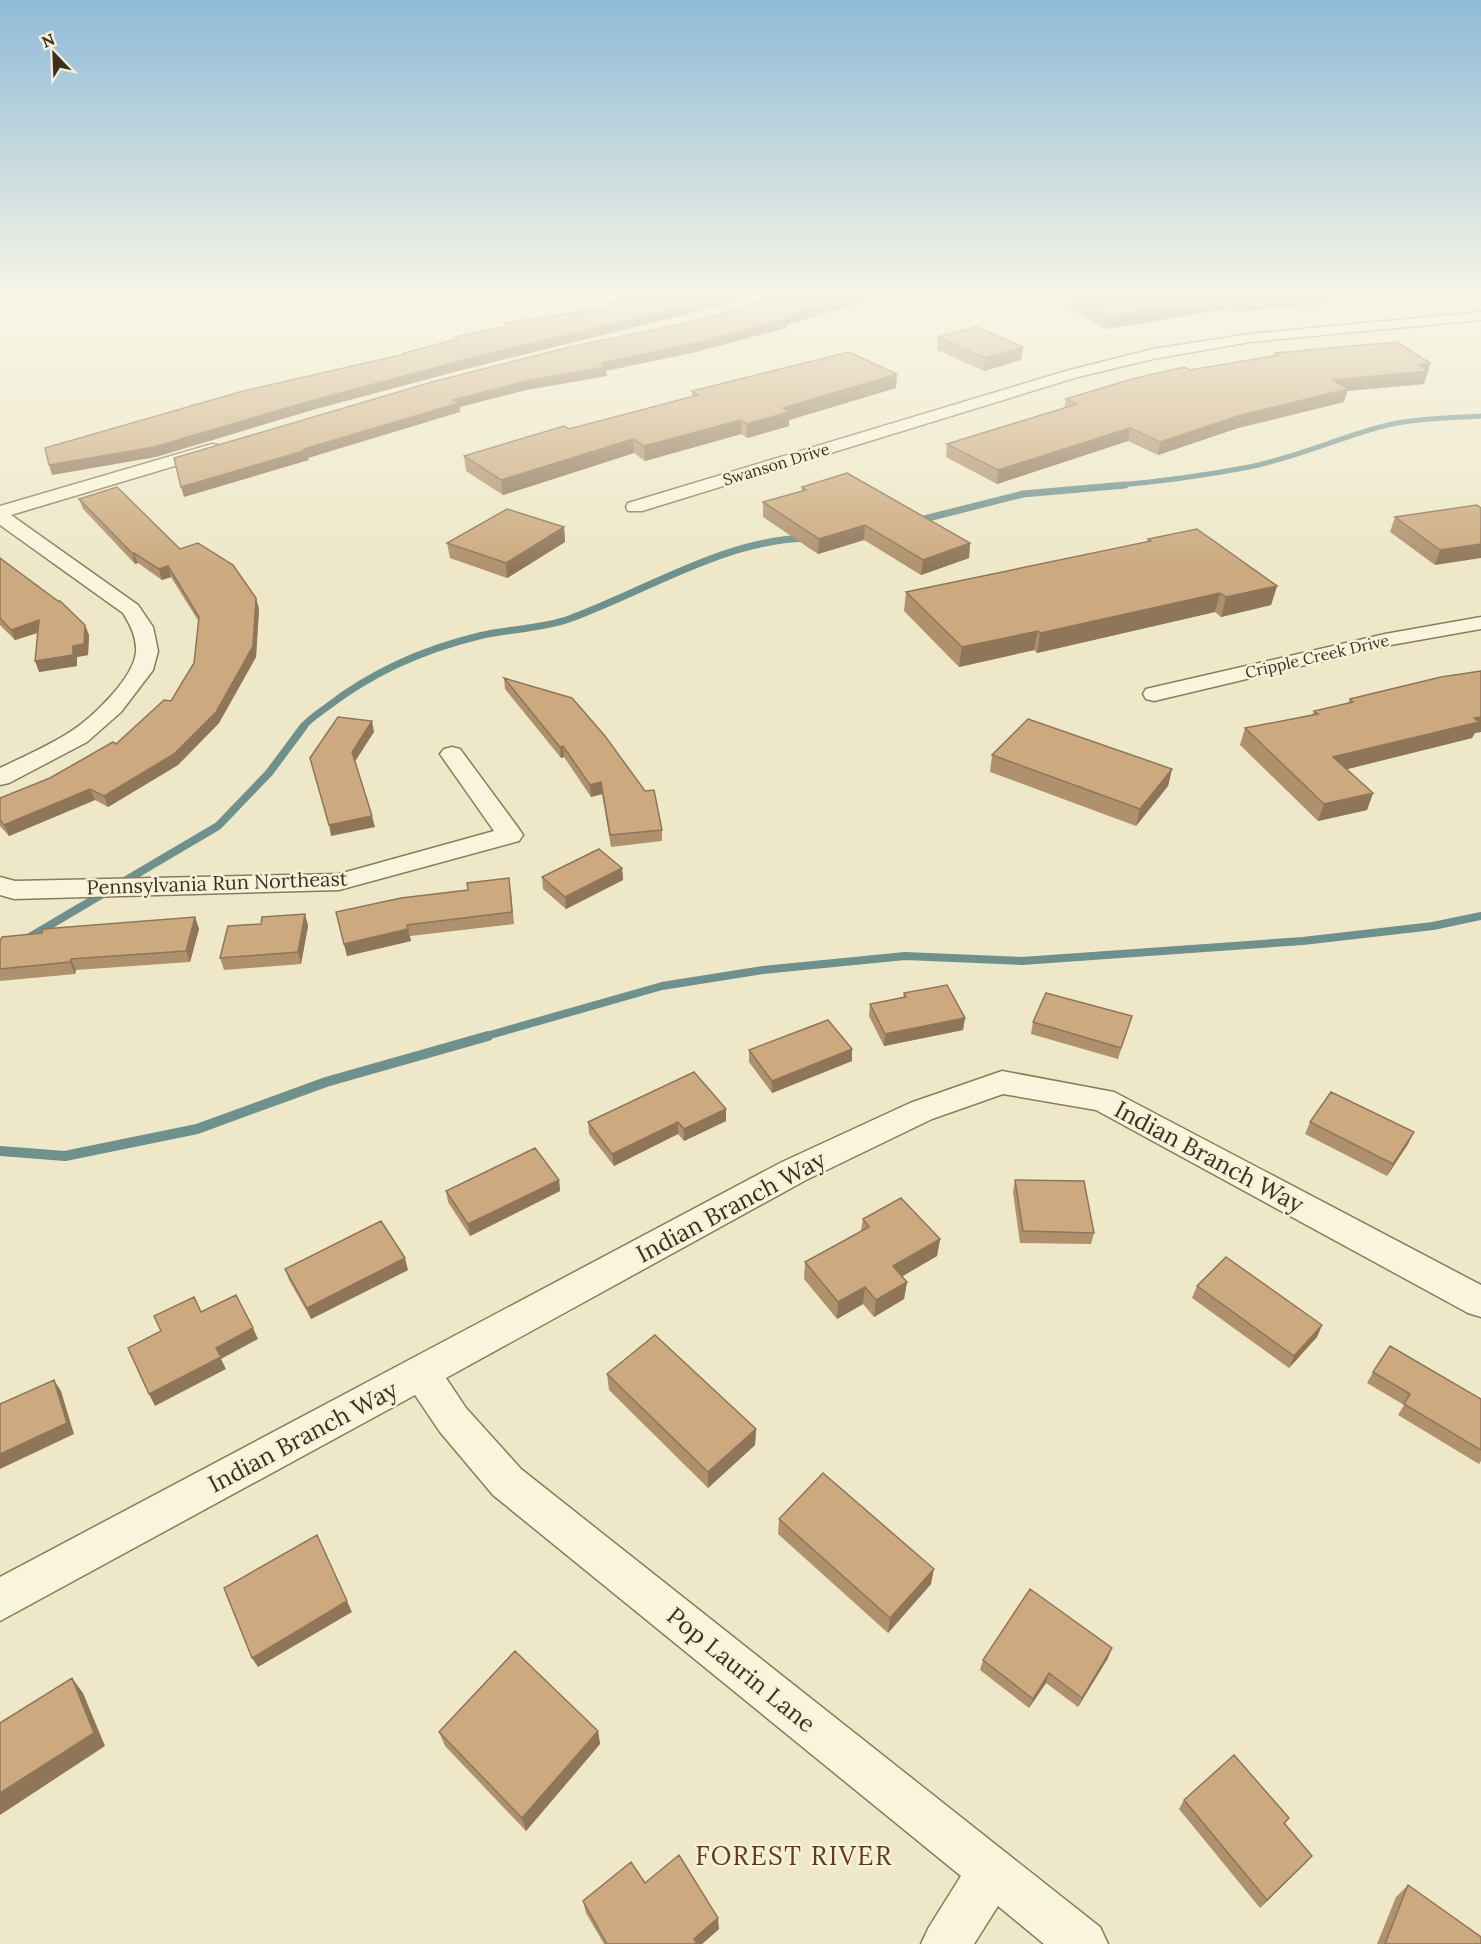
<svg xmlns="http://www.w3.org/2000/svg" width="1481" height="1944" font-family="Lora,serif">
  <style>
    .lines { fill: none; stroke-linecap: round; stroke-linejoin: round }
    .stream-far3 { stroke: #6f918d; stroke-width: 5 }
    .stream-far2 { stroke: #6f918d; stroke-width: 7 }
    .stream-far1 { stroke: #6f918d; stroke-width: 8 }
    .stream { stroke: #6f918d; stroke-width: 10 }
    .minor-casing { stroke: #8a7b5d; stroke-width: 3 }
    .minor { fill: #f9f4dc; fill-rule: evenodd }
    .wall { fill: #af916d }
    .shaded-wall { fill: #8f7659 }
    .building { fill: #cca97f; stroke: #8f7659; stroke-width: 1.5 }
    .labels { text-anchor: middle; stroke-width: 5; stroke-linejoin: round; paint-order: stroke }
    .far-street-label { font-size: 16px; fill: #3b3120; stroke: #f6f1d8 }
    .street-label { font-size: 20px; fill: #3b3120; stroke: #f6f1d8 }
    .near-street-label { font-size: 24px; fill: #3b3120; stroke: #f6f1d8 }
    .near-neighbourhood-label { font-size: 26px; letter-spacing: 1.5px; fill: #673820; stroke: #f6f1d8 }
  </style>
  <rect width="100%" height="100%" fill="#eee8c8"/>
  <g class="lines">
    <path class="stream-far3" d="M1109,486C1156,482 1203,476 1249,467C1293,458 1334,440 1376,428C1409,418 1447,418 1481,416"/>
    <path class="stream-far2" d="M916,521L1023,494L1125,485
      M303,727C309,719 319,713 327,707C371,673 425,649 479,636C508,629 541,629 569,619C646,591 722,541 805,538"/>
    <path class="stream-far1" d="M28,938L218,826L269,773L304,726
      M483,1037L662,986L763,970L905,956L1022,961L1303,941L1433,926L1481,916"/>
    <path class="stream" d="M0,1151L65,1156L197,1129L326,1082L488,1036"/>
    <g class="minor-casing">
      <path id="minor" d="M1481,312V320L1250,342L1153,359L1078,377L642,511H628L626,507L628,503L1066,371L1153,349L1250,334Z
        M212,444L218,445L221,449L218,453L11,515L138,605L153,627L158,651L153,670L121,712L87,742L9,783L0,785V768C23,757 48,746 70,732C91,719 134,678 136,652C137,638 130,624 123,613L0,525V506Z
        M1481,617V629L1385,646L1154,701L1146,699L1143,694L1146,689L1385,634Z
        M452,747L460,749L519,829L523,835L519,841L339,890L14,899L0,895V877L15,881L339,874L494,831L440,754L444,749Z
        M1002,1071L1114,1092L1481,1285V1317L1468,1313L1096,1110L1003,1094L932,1119L806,1180L446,1378L466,1408L521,1469L1100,1927L1108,1944H1044L998,1906L974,1944H921L929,1927L961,1876L493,1495L440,1432L415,1395L0,1621V1577L782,1162L910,1103Z"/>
    </g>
    <use href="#minor" class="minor"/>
  </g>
  <path class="wall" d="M1068,297H1328L1324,304L1232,312L1228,309L1105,329L1067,307Z
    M1376,297H1408L1380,299Z
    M938,337L1023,347L1021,360L984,371L937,350Z
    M1275,353L1430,363L1424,384L1347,391L1344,402L1238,428L1158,455L1128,441L997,484L946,457L947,444L1064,408L1066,399L1190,370L1274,356Z
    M897,374L896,388L789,420V426L747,438L741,434L645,461L634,453L503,495L466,471L464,456L692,397V391Z
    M802,487L970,543L969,558L921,575L864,540L818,554L763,517V502L801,491Z
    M79,499L180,549L256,598L259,609L256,657L219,723L178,765L108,807L95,800L9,836L0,826V798L50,778L116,744L171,701L194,663L199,622L171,577L162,580L138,563L135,564L83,509Z
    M1481,508L1435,565L1390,532L1395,517Z
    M564,527L565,542L507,578L450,558L447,543Z
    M1148,539L1277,586L1271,605L1221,617L1215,612L1037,653L1034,650L959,667L904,611L906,592L1147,542Z
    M0,558L85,625L89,635L88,655L77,657V666L39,672L38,633L15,640L0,625Z
    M1481,671V732L1475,733L1472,738L1347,769L1373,793L1367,810L1318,821L1240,745L1245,728L1312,715L1314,711L1348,703L1350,699Z
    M504,678L662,830V841L611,847L602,794L591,797L564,757L561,758L505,689Z
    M992,755L1172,769L1168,786L1136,826L990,772Z
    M622,868L623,880L566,909L543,889L542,877Z
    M511,890L514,924L410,936L411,941L347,956L336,912Z
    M305,914L308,926L301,964L224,970L220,958L261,924Z
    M195,917L199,929L190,962L76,970L75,974L0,981V941Z
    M904,993L965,1018L963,1030L884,1046L869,1016L870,1004L903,997Z
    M1033,1022L1128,1028L1118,1059L1031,1034Z
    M852,1049V1061L772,1093L749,1062V1050Z
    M726,1109V1121L684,1141L678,1134L614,1166L589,1134L588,1122Z
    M1310,1122L1414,1132L1408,1144L1387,1176L1305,1134Z
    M559,1180L560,1191L470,1236L448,1202L446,1191Z
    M1015,1180L1094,1233L1091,1244L1020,1243L1013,1192Z
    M863,1219L940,1239L937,1256L902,1276L907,1282L904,1299L874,1317L863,1304L837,1319L804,1279L805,1262L861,1231Z
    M285,1269L408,1270L311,1319L289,1280Z
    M1197,1286L1322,1325L1317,1337L1289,1368L1192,1298Z
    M1373,1372L1481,1399V1461L1479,1464L1398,1415L1404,1405L1367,1383Z
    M607,1374L756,1429L755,1445L708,1488L609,1390Z
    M779,1519L931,1584L888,1633L778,1534Z
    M1108,1658L1078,1707L1046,1683L1029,1708L980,1670L983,1660Z
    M598,1731L600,1744L526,1831L445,1746L439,1732Z
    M1184,1800L1289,1818L1285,1824L1312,1856L1260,1908L1179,1809Z
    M645,1883L719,1929L702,1944H604L586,1913L583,1901Z
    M1408,1885L1481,1944H1377L1396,1897Z"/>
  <path class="shaded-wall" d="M723,297H757L466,369L316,409L156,457L52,475L49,465L314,400L464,360Z
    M851,297H866L865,301L786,325V328L696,352L606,371L607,376L527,390L460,407V412L308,458L309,460L184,497L181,487L304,449L453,400L783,318Z
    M1224,297H1231L1228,309L1105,329L1107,316Z
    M1256,297H1328L1324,304L1232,312L1235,299Z
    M1023,347L1021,360L984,371L985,358Z
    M1430,363L1424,384L1347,391L1344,402L1238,428L1158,455L1160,442L1333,380L1418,365Z
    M897,374L896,388L789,420V426L747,438V424L783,408Z
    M741,420V434L645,461L644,446Z
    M1130,428L1128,441L997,484L998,470Z
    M633,439L634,453L503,495L501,480Z
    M865,525L864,540L818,554L819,539Z
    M564,527L565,542L507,578L506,563Z
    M970,543L969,558L921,575L923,560Z
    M1481,544V558L1435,565L1440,550Z
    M132,553H134L138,563L135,564Z
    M168,566L171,577L162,580L159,569Z
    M1277,586L1271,605L1221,617L1226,597Z
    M1220,593L1215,612L1037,653L1040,633Z
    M256,598L259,609L256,657L219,723L178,765L108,807L104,796Z
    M39,620L43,631L15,640L11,630Z
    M85,625L89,635L88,655L77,657V666L39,672L35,661L73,646Z
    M1038,631L1034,650L959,667L962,647Z
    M1481,717V732L1475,733L1472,738L1328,774L1333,757Z
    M372,721L374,732L354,763L352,752Z
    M563,746L564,757L561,758L560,747Z
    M1172,769L1168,786L1136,826L1140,809Z
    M601,782L602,794L591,797L590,785Z
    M90,789L95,800L9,836L4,825Z
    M1373,793L1367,810L1318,821L1324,804Z
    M372,816L375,827L331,836L329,825Z
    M622,868L623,880L566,909L565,897Z
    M305,914L308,926L301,964L298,952Z
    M195,917L199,929L190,962L186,951Z
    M408,929L411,941L347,956L344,944Z
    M71,959L76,970L75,974L70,962Z
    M965,1018L963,1030L884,1046L885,1034Z
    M852,1049V1061L772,1093V1081Z
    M726,1109V1121L684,1141V1129Z
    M678,1122V1134L614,1166L612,1154Z
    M1414,1132L1408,1144L1387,1176L1393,1164Z
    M559,1180L560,1191L470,1236L468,1224Z
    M940,1239L937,1256L891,1283L893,1266Z
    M405,1258L408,1270L311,1319L307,1308Z
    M907,1282L904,1299L874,1317L876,1300Z
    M865,1287L863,1304L837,1319L838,1302Z
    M1322,1325L1317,1337L1289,1368L1294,1356Z
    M253,1328L258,1339L221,1359L226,1369L155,1406L149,1394L216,1348Z
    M54,1380L61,1391L74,1434L0,1469V1454Z
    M756,1429L755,1445L708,1488V1472Z
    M934,1569L931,1584L888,1633L890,1618Z
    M347,1601L352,1612L258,1667L252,1658Z
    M1112,1648L1108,1658L1078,1707L1082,1698Z
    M1049,1673L1046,1683L1029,1708L1033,1699Z
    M72,1678L83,1693L105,1746L0,1815V1793Z
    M598,1731L600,1744L526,1831L522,1818Z
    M1312,1856L1305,1864L1260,1908L1267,1900Z
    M718,1918L719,1929L702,1944H694V1939Z"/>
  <path class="building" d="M638,297H723L464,360L314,400L154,447L49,465L45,448L243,391L405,354L404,353L458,339L455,337L508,326L505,323L612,307L609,304Z
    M778,297H851L783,318L786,319L696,343L602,363L606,367L526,381L453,400L459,403L304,449L307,450L181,487L174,458L432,382L570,347L691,322Z
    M1074,297H1224L1107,316Z
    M1233,297H1256L1235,299Z
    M976,327L1023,347L985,358L938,337Z
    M1397,342L1430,363L1418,365L1428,371L1333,380L1348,389L1241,415L1160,442L1130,428L998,470L947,444L1077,404L1066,399L1132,379L1184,367L1190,370L1279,355L1275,353Z
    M849,352L897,374L783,408L789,412L747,424L741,420L644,446L633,439L501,480L464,456L564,426L569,429L698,395L692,391Z
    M847,473L970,543L923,560L865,525L819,539L763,502L806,490L802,487Z
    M117,487L180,549L198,543L233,565L256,598L253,646L216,712L174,754L104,796L90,789L4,825L0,820V798L50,778L113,742L116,744L164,700L171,701L194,663L199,617L168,566L159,569L134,553H132L79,499Z
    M1477,505L1481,508V544L1440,550L1395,517Z
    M507,509L564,527L506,563L447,543Z
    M1197,529L1277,586L1226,597L1220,593L1040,633L1038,631L962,647L906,592L1151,541L1148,539Z
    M0,558L58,601H60L85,625L84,644L73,646V655L35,661L39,620L11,630L0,618Z
    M1481,671V717L1474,718L1479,722L1333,757L1373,793L1324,804L1245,728L1318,714L1314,711L1353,702L1350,699L1441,677Z
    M504,678L572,698L605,736L645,791L654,790L662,830L610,835L601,782L590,785L563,746L560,747Z
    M338,717L372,721L352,752L372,816L329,825L310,758Z
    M1028,719L1172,769L1140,809L992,755Z
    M599,849L622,868L565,897L542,877Z
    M509,878L512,912L407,925L408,929L344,944L336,912L401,898L468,890L467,883Z
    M305,914L298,952L220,958L228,926L261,924L262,917Z
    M195,917L186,951L71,959L70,962L0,969V941L2,937L42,933L43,929Z
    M947,985L965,1018L885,1034L870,1004L906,997L904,993Z
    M1046,993L1132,1016L1121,1048L1033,1022Z
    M828,1020L852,1049L772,1081L749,1050Z
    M694,1072L726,1109L684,1129L678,1122L612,1154L588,1122Z
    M1331,1092L1414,1132L1393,1164L1310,1122Z
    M535,1148L559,1180L468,1224L446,1191Z
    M1015,1180L1084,1181L1094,1233L1023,1231Z
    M901,1198L940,1239L893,1266L907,1282L876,1300L865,1287L838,1302L805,1262L869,1227L863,1219Z
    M381,1221L405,1258L307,1308L285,1269Z
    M1226,1257L1322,1325L1294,1356L1197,1286Z
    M236,1295L253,1328L216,1348L221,1357L149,1394L128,1348L161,1331L154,1316L194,1297L201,1312Z
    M655,1335L756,1429L708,1472L607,1374Z
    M1390,1346L1481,1399V1450L1404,1404L1410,1394L1373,1372Z
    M54,1380L67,1423L0,1454V1404Z
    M823,1473L934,1569L890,1618L779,1519Z
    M317,1535L347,1601L252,1658L224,1588Z
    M1030,1589L1112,1648L1082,1698L1049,1673L1033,1699L983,1660Z
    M515,1651L598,1731L522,1818L439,1732Z
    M72,1678L94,1733L0,1793V1723Z
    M1234,1755L1289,1818L1284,1823L1312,1856L1267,1900L1184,1800Z
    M679,1855L718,1918L694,1939L697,1944H607L583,1901L631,1862L645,1883Z
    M1408,1885L1481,1937V1944H1385Z"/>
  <linearGradient id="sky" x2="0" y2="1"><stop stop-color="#8fbad7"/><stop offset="0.52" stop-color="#f7f5e6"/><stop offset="1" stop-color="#f7f5e6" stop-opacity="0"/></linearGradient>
  <rect width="1481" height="570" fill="url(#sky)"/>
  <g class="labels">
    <g class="far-street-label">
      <text transform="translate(776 464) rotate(-17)" y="6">Swanson Drive</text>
      <text transform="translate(1317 656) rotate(-13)" y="6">Cripple Creek Drive</text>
    </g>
    <g class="street-label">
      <text transform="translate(217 883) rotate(-2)" y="7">Pennsylvania Run Northeast</text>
    </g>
    <g class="near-street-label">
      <text transform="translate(1209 1157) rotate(28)" y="8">Indian Branch Way</text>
      <text transform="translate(731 1207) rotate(-28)" y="8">Indian Branch Way</text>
      <text transform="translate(303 1437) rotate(-28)" y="8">Indian Branch Way</text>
      <text transform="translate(741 1670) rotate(39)" y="8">Pop Laurin Lane</text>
    </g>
    <g class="near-neighbourhood-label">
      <text x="794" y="1865">FOREST RIVER</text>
    </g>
  </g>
  <g transform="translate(54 54) rotate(337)" stroke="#f6f1d8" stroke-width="4.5" paint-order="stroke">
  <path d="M0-4.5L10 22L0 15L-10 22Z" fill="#3b3120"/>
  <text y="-9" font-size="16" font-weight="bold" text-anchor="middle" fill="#3b3120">N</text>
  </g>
</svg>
